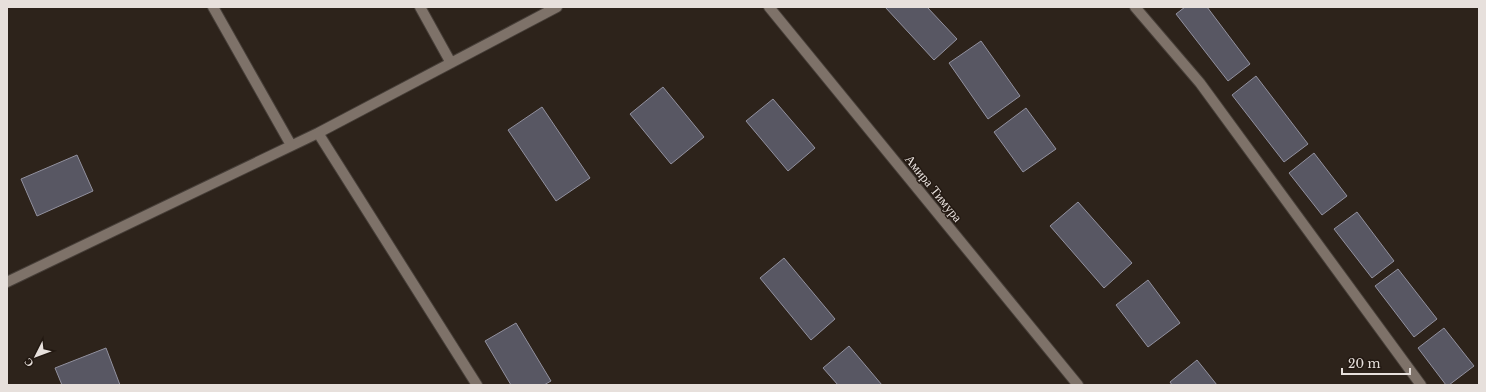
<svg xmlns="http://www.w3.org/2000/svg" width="1486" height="392" font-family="'Libre Baskerville',serif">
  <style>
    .building { fill: #585763; stroke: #92919f }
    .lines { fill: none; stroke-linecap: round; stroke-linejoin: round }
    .minor-casing { stroke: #473f39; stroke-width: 12 }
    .tertiary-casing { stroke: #473f39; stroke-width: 12 }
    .minor { stroke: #7e7269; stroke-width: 10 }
    .tertiary { stroke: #7e7269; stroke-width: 10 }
    .labels { text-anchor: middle; stroke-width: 3; stroke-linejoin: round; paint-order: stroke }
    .street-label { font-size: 13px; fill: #e7e0dc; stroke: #231912 }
  </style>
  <rect width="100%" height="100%" fill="#2d231b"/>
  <path class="building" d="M885,7H927L957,39L934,60Z
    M1185,7H1207L1250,64L1228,81L1176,14Z
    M981,41L1020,96L988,119L949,63Z
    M1256,76L1308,144L1284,162L1232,95Z
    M663,87L704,137L671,164L630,114Z
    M773,99L815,148L788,171L746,121Z
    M542,107L590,178L556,201L508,130Z
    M1026,108L1056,149L1023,172L994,132Z
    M1314,153L1347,196L1322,215L1289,173Z
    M77,155L93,191L37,216L21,179Z
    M1078,202L1132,263L1104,288L1050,226Z
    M1357,212L1394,261L1372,278L1334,229Z
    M784,258L835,319L811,340L760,278Z
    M1398,269L1437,319L1414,337L1375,286Z
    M1148,280L1180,323L1148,347L1116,305Z
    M516,323L551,381L544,385H511L485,341Z
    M1444,328L1474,366L1449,385H1446L1418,348Z
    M849,346L882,385H838L823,368Z
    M106,348L120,385H62L55,368Z
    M1197,360L1217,385H1172L1170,382Z"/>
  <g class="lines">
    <g class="minor-casing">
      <path id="minor" d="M213,7L291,145
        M420,7L451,63
        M1135,7L1200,83L1421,385
        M318,133L477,385
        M7,282L318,133L557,7"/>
    </g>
    <g class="tertiary-casing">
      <path id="tertiary" d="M769,7L1078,385"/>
    </g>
    <use href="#minor" class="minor"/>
    <use href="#tertiary" class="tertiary"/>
  </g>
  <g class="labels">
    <g class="street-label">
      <text transform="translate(934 188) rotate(51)" y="5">Амира Тимура</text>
    </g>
  </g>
  <rect width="1486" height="392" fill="none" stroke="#e7e0dc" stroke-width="16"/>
  <g transform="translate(36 356) rotate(228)" stroke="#231912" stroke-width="3" paint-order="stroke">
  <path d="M0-3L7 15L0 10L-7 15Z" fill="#e7e0dc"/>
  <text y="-6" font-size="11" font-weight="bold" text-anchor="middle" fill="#e7e0dc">С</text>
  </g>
  <path d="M1342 368v6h68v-6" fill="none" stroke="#e7e0dc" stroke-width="2"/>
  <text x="1348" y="368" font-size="12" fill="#e7e0dc" stroke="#231912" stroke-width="3" paint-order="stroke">20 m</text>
</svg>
